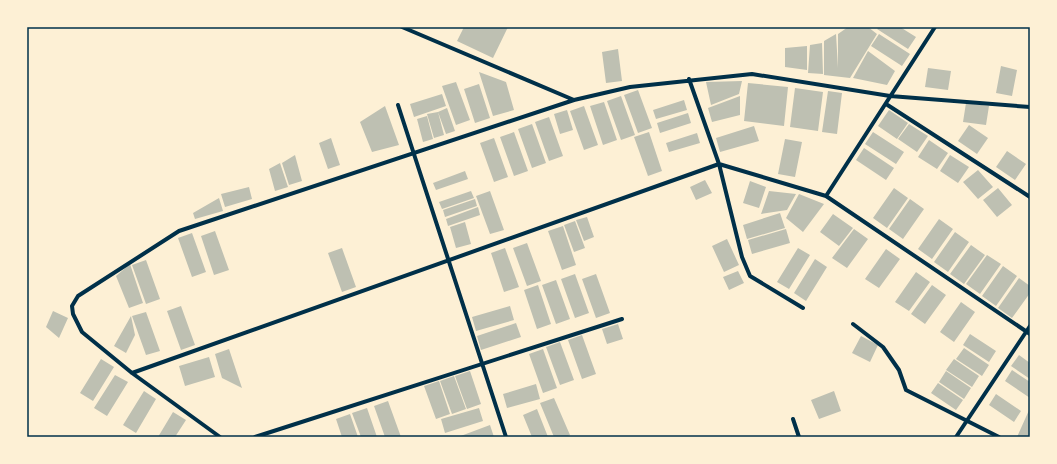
<svg xmlns="http://www.w3.org/2000/svg" width="1057" height="464" font-family="'Source Sans 3',sans-serif">
  <style>
    .building { fill: #bec0b2 }
    .lines { fill: none; stroke-linecap: round; stroke-linejoin: round }
    .minor { stroke: #003049; stroke-width: 4 }
    .neatline { fill: none; stroke: #003049; stroke-width: 1.5 }
  </style>
  <rect width="100%" height="100%" fill="#fdf0d5"/>
  <path class="building" d="M464,27H508L493,58L457,41Z
    M848,27H868L877,34L850,78L824,75V41L836,34L838,68V34Z
    M879,27H900L916,37L908,49L877,29Z
    M879,34L910,54L902,66L871,46Z
    M822,43L823,74L808,73L810,45Z
    M807,46V70L785,67V48Z
    M618,49L622,81L606,83L602,52Z
    M868,51L895,71L887,85L853,78Z
    M1001,66L1017,70L1012,96L996,93Z
    M928,68L951,71L948,90L925,87Z
    M479,72L506,82L514,110L493,116Z
    M742,81L739,94L711,105L706,82Z
    M456,82L470,120L456,125L442,86Z
    M748,83L788,87L784,126L744,121Z
    M479,84L490,118L475,123L464,89Z
    M795,88L823,92L818,131L790,127Z
    M638,90L652,128L638,133L624,95Z
    M828,91L842,93L837,134L822,132Z
    M442,94L446,106L414,117L410,104Z
    M621,96L635,135L621,140L607,101Z
    M740,96V115L712,122L708,108Z
    M684,100L687,110L656,119L653,110Z
    M604,102L617,140L603,145L590,106Z
    M966,103L989,106L986,125L963,122Z
    M385,106L399,145L372,152L360,122Z
    M584,106L598,145L584,150L570,111Z
    M447,108L455,131L446,134L438,112Z
    M567,110L573,130L560,134L554,114Z
    M889,110L908,123L897,139L878,126Z
    M438,112L444,135L434,138L427,114Z
    M688,113L691,123L660,133L657,123Z
    M427,116L433,139L423,142L417,119Z
    M549,117L563,156L549,161L535,122Z
    M532,124L546,163L532,168L518,129Z
    M909,124L928,136L917,152L898,139Z
    M969,125L988,138L977,154L958,141Z
    M754,126L759,141L720,152L716,138Z
    M514,132L528,171L514,176L500,137Z
    M649,132L662,171L648,176L634,137Z
    M873,132L904,152L896,164L865,144Z
    M697,133L700,143L669,152L666,143Z
    M331,138L340,165L328,169L319,143Z
    M494,138L508,177L494,182L480,143Z
    M785,139L802,142L795,177L778,174Z
    M929,140L948,153L937,169L918,157Z
    M864,148L894,168L886,180L856,160Z
    M1007,151L1026,164L1015,180L996,167Z
    M295,155L302,181L289,185L282,163Z
    M950,155L969,167L958,183L940,171Z
    M280,163L288,187L275,191L269,169Z
    M978,170L993,187L978,199L963,182Z
    M465,171L468,179L436,190L433,183Z
    M705,180L712,193L696,200L690,187Z
    M750,181L766,187L759,208L743,203Z
    M249,187L252,199L225,207L221,194Z
    M894,188L908,198L887,228L873,218Z
    M998,188L1012,205L997,217L983,200Z
    M471,191L474,198L442,209L439,202Z
    M490,191L504,230L490,234L476,196Z
    M769,191L796,194L787,210L761,214Z
    M799,194L824,204L803,232L786,218Z
    M219,198L223,211L195,219L193,213Z
    M475,199L477,206L445,217L443,210Z
    M910,199L924,209L903,239L889,229Z
    M478,207L480,215L448,226L446,219Z
    M780,213L785,228L747,239L743,225Z
    M833,214L853,228L839,246L820,232Z
    M587,217L594,237L584,241L576,220Z
    M939,219L953,229L932,259L918,249Z
    M575,221L585,248L574,252L564,225Z
    M465,222L471,244L456,248L450,227Z
    M563,226L576,265L562,270L548,231Z
    M786,229L790,243L752,254L748,240Z
    M854,229L868,239L847,268L832,258Z
    M215,231L229,270L214,275L201,236Z
    M955,232L969,242L948,272L934,262Z
    M192,233L206,272L192,277L178,238Z
    M727,239L739,265L724,272L712,246Z
    M527,243L541,281L527,286L513,248Z
    M971,245L985,255L964,284L950,274Z
    M342,248L356,287L342,292L328,253Z
    M505,248L519,287L504,292L491,253Z
    M798,248L810,255L789,289L777,282Z
    M886,249L900,259L879,288L865,279Z
    M987,255L1001,264L980,294L966,284Z
    M815,259L827,267L806,301L794,293Z
    M146,260L160,299L146,304L132,265Z
    M130,264L143,303L129,308L116,276Z
    M1003,266L1017,276L996,306L982,296Z
    M738,271L744,283L729,290L723,277Z
    M916,272L930,282L909,311L895,302Z
    M575,274L589,313L575,318L561,279Z
    M596,274L610,313L596,318L582,279Z
    M1019,278L1030,286V293L1012,318L998,308Z
    M556,280L570,319L556,324L542,285Z
    M538,285L551,324L537,329L524,290Z
    M932,285L946,295L925,324L911,314Z
    M961,302L975,312L954,342L940,332Z
    M181,306L195,345L181,350L167,311Z
    M510,306L514,320L476,331L472,317Z
    M53,311L68,318L59,338L46,327Z
    M146,312L160,351L146,355L132,316Z
    M131,316L135,335L126,353L114,346Z
    M516,323L521,337L481,350L477,336Z
    M618,324L623,339L607,344L602,329Z
    M970,334L996,351L989,362L963,345Z
    M582,335L596,374L582,379L568,340Z
    M861,336L878,345L870,362L852,353Z
    M560,342L574,380L560,385L546,347Z
    M964,348L989,365L982,376L956,359Z
    M229,349L242,388L222,378L215,354Z
    M543,349L557,388L543,393L529,354Z
    M1019,355L1030,363V379L1011,366Z
    M209,357L215,377L185,386L179,366Z
    M101,359L114,367L93,401L80,393Z
    M954,359L979,376L972,387L946,370Z
    M1012,370L1030,382V398L1005,381Z
    M470,371L481,404L467,409L455,376Z
    M946,371L971,388L964,399L939,382Z
    M115,375L128,382L107,416L94,408Z
    M454,376L466,409L452,414L440,381Z
    M439,381L450,414L436,419L424,386Z
    M938,383L963,400L956,410L931,393Z
    M536,384L540,399L507,408L503,394Z
    M144,391L156,399L136,433L123,425Z
    M834,391L841,411L819,419L811,400Z
    M996,394L1021,411L1014,422L989,405Z
    M554,398L570,435L566,437H554L540,403Z
    M388,401L401,437H385L374,406Z
    M367,408L377,437H361L352,413Z
    M479,408L483,421L445,433L441,419Z
    M1030,408V437H1017Z
    M537,409L548,437H532L523,415Z
    M173,412L186,420L175,437H158Z
    M350,414L358,437H342L336,419Z
    M490,425L494,437H458Z"/>
  <g class="lines">
    <path class="minor" d="M402,27L574,100
      M689,79L719,164L742,257L750,276L803,308
      M886,104L1030,197
      M398,105L506,437
      M826,196L935,27
      M853,324L883,347L899,370L906,390L999,437
      M132,373L719,164L826,196L1030,334
      M793,419L799,437
      M220,437L132,373L82,332L73,314L72,306L78,296L179,231L574,100L630,87L752,74L890,96L1030,107
      M255,437L622,319
      M956,437L1030,326"/>
  </g>
  <rect width="1057" height="464" fill="none" stroke="#fdf0d5" stroke-width="56"/>
  <rect x="28" y="28" width="1001" height="408" class="neatline"/>
</svg>
